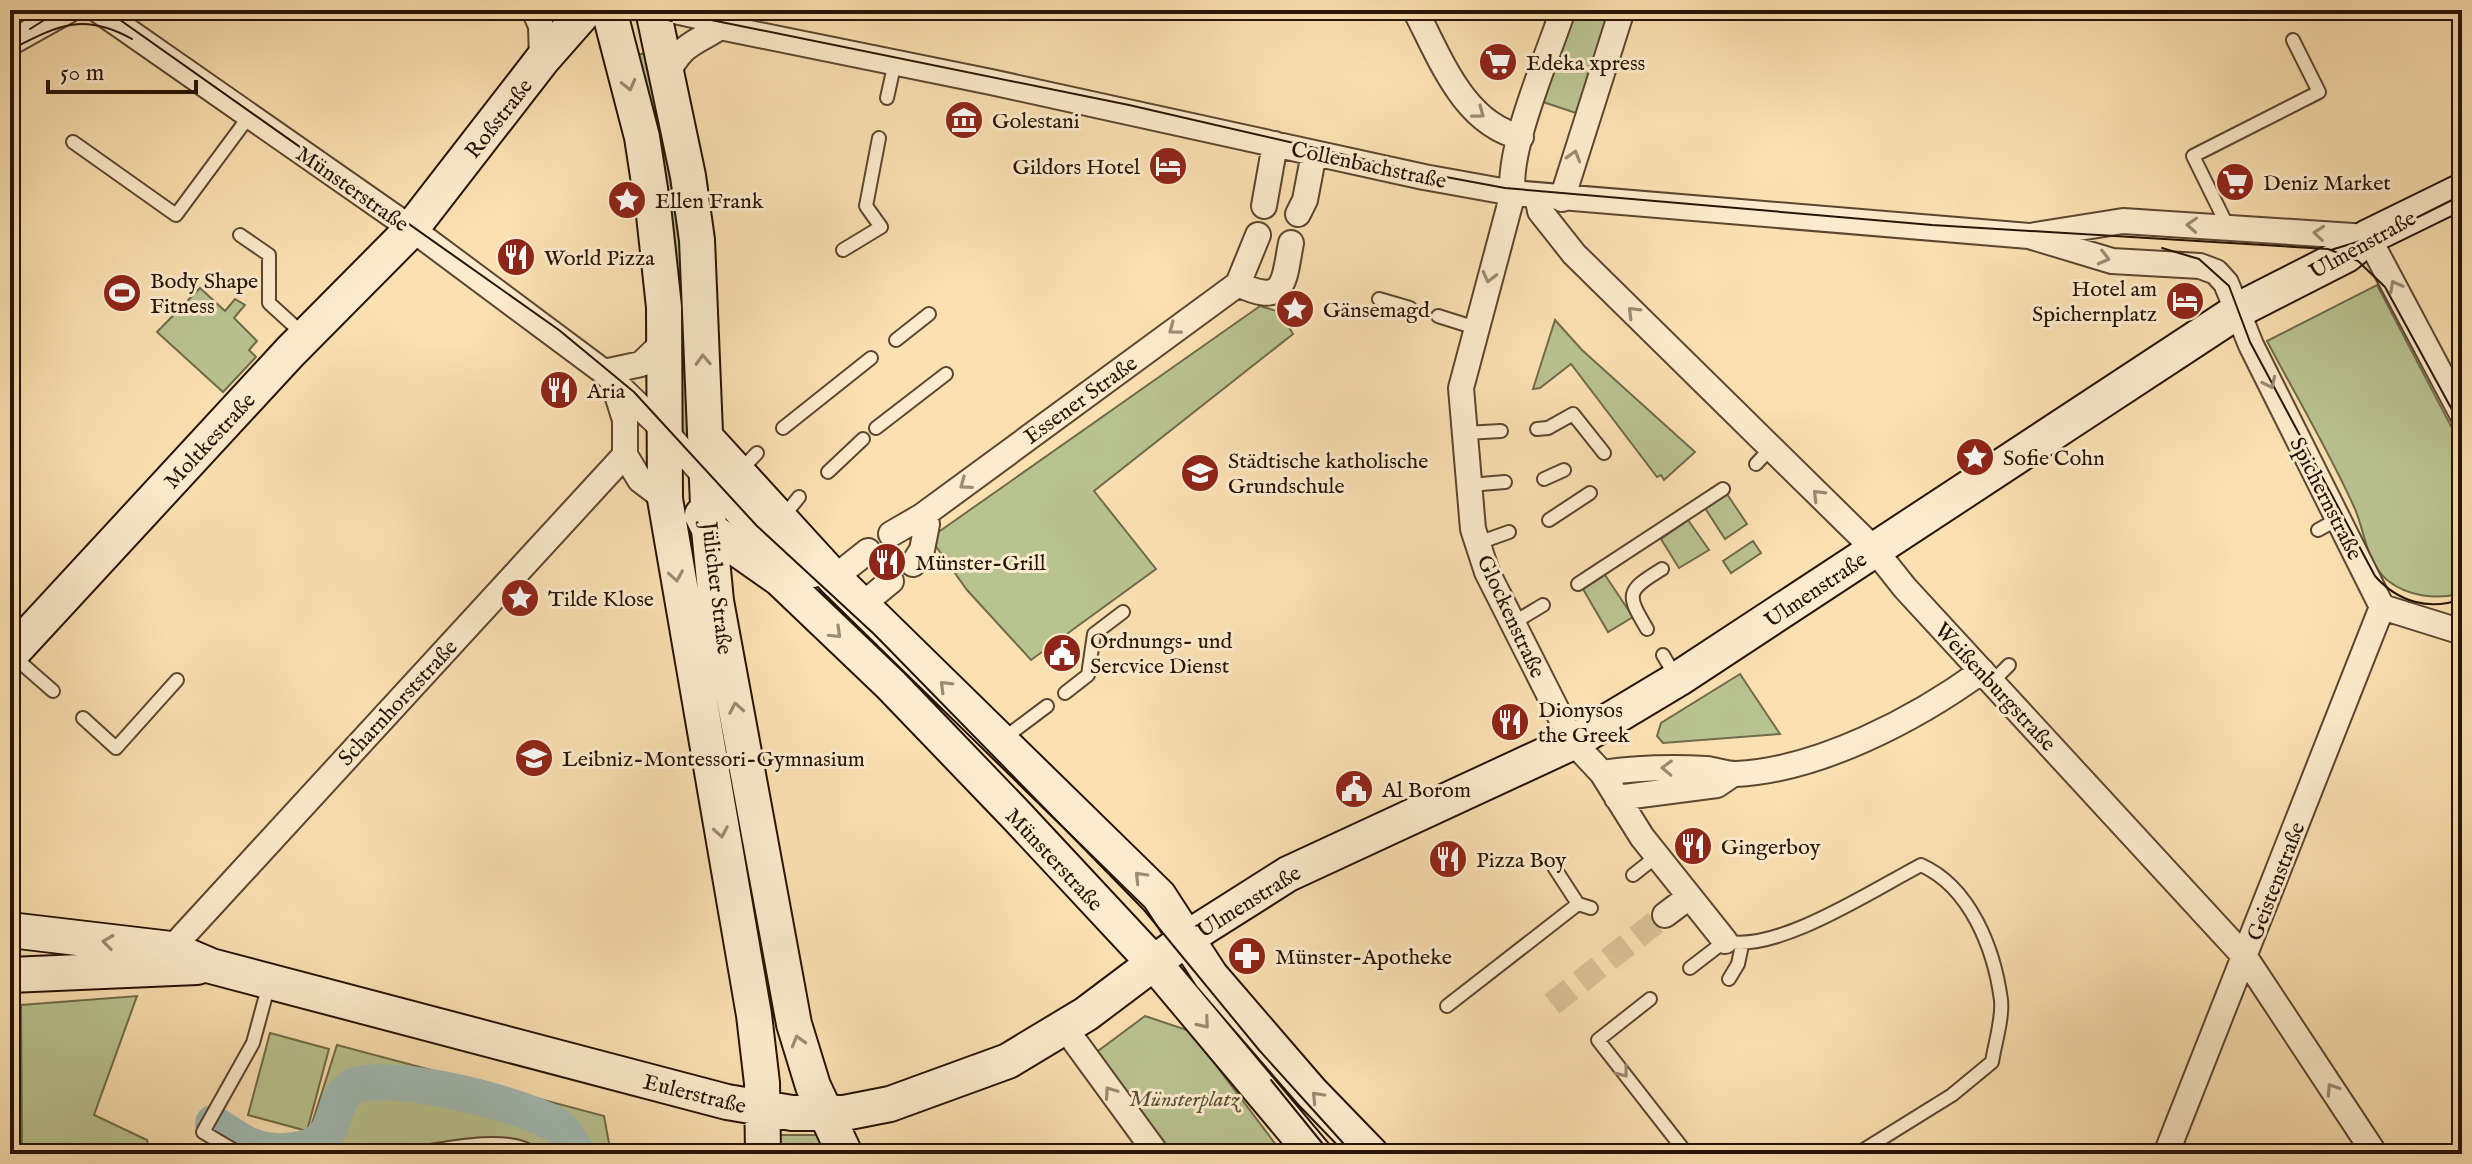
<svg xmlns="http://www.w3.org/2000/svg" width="2472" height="1164" font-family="'IM FELL English',serif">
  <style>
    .green { fill: #b9c390; stroke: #706b4a; stroke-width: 2 }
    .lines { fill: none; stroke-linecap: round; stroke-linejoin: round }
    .river { stroke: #a1bbb5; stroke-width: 36 }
    .street-tunnel { stroke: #dbc197; stroke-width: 24; stroke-dasharray: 24 12; stroke-linecap: butt }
    .lane-casing { stroke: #5c4630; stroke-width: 16 }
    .street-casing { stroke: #5c4630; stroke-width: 28 }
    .secondary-casing { stroke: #271305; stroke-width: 38 }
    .lane { stroke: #fcebcc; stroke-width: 12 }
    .street { stroke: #fcebcc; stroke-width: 24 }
    .secondary { stroke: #fcebcc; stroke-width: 34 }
    .tram { stroke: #271305; stroke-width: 2 }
    .oneway { stroke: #9c8a72 }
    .labels { text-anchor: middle; stroke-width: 6; stroke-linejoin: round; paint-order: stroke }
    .poi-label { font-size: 22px; fill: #271305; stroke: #fcebcc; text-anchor: start }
    .street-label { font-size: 22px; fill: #271305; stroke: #fcebcc }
    .park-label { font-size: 22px; font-style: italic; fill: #5a5136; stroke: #fcebcc }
  </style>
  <rect width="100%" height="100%" fill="#fbe0b1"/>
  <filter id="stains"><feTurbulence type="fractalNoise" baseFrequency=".0025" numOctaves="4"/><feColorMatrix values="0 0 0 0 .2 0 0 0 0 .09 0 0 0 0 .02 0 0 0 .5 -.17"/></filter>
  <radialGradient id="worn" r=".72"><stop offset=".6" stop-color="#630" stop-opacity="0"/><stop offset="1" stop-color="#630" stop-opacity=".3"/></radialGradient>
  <path class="green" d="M1571,10H1614L1579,114L1540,101Z
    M649,51L679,209L696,448L679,430L636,56Z
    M2377,285L2462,447V593C2437,600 2408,597 2387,580C2366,562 2365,532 2355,509C2329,451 2296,396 2267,341Z
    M200,288L225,311L235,299L245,305L234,318L257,341L249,350L256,357L223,392L157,332Z
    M1260,306L1280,312L1293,334L1094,491L1156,569L1031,660L967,590L930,538Z
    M1555,320L1582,350L1695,452L1664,480L1661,475L1657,477L1571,364L1540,388L1533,389Z
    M1727,494L1747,524L1725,539L1705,508Z
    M1688,520L1709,550L1679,568L1661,539Z
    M1753,541L1761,553L1731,573L1723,561Z
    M1605,575L1633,617L1608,632L1583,589Z
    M1740,674L1780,734L1663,743L1657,736L1661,723Z
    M137,996L94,1115L147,1140L150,1154H10V1146L22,1145L21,1005Z
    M1145,1016L1190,1031L1283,1154H1170L1094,1054Z
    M270,1033L329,1049L307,1131L248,1115Z
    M337,1045L604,1116L611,1154H217L226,1129L291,1148L307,1139Z
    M778,1135H825L834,1154H777Z"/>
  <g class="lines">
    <path class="river" d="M213,1123C225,1130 237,1140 249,1145C271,1155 315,1154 328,1131C337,1116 336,1093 355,1086C391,1071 532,1105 561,1129C568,1135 573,1146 578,1154"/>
    <path class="street-tunnel" d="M1552,1004L1665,915"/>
    <g class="lane-casing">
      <path id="lane" d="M656,13L705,24
        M887,98L895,62
        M73,142L176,215L250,115
        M2228,227L2193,156L2319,92L2293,40
        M240,235L269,255V303L303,334
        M843,250L881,227L866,206L879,138
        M1379,299L1410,308
        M1438,316L1476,328
        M896,340L929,314
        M783,428L871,358
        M876,428L946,374
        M1537,429L1548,428L1573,414L1604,453
        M1465,433L1501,431
        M1756,464L1771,448
        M739,472L757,453
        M828,472L863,439
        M1544,479L1564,470
        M1469,485L1505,482
        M782,518L799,497
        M1549,520L1590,493
        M2318,530L2336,520
        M1478,543L1509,532
        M1578,584L1723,489
        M1513,623L1543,605
        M1647,629C1626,594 1626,591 1662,569
        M1663,655L1676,677
        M13,656L53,691
        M1992,682L2009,665
        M1065,693L1088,675L1094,634L1123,612
        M83,718L116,748L177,680
        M1003,739L1047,706
        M1554,867L1578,904L1591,908
        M1633,875L1657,856
        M1690,968L1725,941C1776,954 1873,890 1921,865C1970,887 1994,948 2001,1000C2003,1018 1995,1043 1992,1062L1952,1095L1857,1154
        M1729,979L1738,964L1742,945
        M1650,999L1598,1040L1687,1154
        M1447,1006L1578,904
        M240,1154L203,1132L253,1043L269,984
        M413,1154C443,1149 510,1134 533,1154"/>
    </g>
    <g class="street-casing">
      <path id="street" d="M98,10L412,229L604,372L664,430L739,515L813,575
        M534,10L541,26L542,60
        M698,10L720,27L991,82L1424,177L1513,193L2029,236L2112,261L2200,266L2216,272L2226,283L2251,345L2382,607L2462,632
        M1415,10C1440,57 1463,124 1521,137
        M1563,10C1549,53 1506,151 1513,193L1461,388L1473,529L1487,572L1573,742L1602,773L1642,837L1725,941
        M10,43L69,10
        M667,75C682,43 693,45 720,27
        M1537,196L1540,211L1574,254L1874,549L1905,588L2245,957L2375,1154
        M1562,199L1622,10
        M1264,206L1275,144
        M1298,214L1305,200L1314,153
        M2035,235L2123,221L2368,237L2462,414
        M1238,284C1287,308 1284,278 1291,243
        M604,372L641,364L664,342
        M613,382L625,420V455L640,480L665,499
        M891,534L922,516L1238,284L1258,235
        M913,564L922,550L927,524L922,516
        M834,578L868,551
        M862,605L891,581
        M1602,773C1637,768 1670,767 1706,769C1716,770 1726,774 1736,774C1819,770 1916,719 1982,671
        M1617,798L1717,785L1733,774
        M1665,915L1689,897
        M171,949L625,455
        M1065,1028L1157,1154
        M2166,1154L2382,607"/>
    </g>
    <g class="secondary-casing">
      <path id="secondary" d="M609,10L642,137L654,215L664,307L665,499L754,1015L762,1083L763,1154
        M653,10L688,176L697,240L709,529L716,601L794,1024L813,1086L845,1154
        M706,438L834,578L1159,896L1211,976L1311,1092L1371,1154
        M702,515L709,529L780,579L891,685L1016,815L1154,963L1314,1154
        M10,655L290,352L408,233L542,60L586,10
        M10,930L171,949L211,966L727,1102L792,1113H844L890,1104L1008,1061L1086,1014L1187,938L1288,874L1573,742L1678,679L2244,307L2346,255L2368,237L2462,191
        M10,975L197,967"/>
    </g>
    <use href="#lane" class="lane"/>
    <use href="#street" class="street"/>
    <use href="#secondary" class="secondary"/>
    <path class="tram" d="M106,10L559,330L634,392L757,526L874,634L1144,910L1259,1050L1353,1154
      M621,10L672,21
      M662,10L1129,105L1419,172L1505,188L1932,225L2328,249L2358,261L2385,287L2462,428
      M30,29L60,10
      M14,48C59,25 84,12 132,39
      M2162,248L2199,259L2229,286L2250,342L2375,576C2398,602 2429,611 2462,599
      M2331,250L2386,233L2462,195
      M1271,1080L1331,1154"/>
  </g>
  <defs><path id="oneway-chevron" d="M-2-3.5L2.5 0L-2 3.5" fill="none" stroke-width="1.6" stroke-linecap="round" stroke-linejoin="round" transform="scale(2)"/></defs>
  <g class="oneway">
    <use href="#oneway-chevron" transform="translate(629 85) rotate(76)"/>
    <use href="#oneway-chevron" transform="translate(1479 113) rotate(37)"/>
    <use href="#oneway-chevron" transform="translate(1574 156) rotate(-74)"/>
    <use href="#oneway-chevron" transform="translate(2192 225) rotate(-177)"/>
    <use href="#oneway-chevron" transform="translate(2319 233) rotate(-175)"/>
    <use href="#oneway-chevron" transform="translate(2104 258) rotate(14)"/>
    <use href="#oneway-chevron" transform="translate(1489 277) rotate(104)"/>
    <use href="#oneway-chevron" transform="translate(2395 286) rotate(-118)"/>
    <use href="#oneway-chevron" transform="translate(1633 312) rotate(-135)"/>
    <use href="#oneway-chevron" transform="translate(1174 329) rotate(143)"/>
    <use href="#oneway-chevron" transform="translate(703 360) rotate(-92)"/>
    <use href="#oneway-chevron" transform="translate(2270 383) rotate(64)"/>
    <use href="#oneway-chevron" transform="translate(965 484) rotate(144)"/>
    <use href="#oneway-chevron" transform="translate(1818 495) rotate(-135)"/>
    <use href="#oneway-chevron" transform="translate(676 576) rotate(81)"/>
    <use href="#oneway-chevron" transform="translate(836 633) rotate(44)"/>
    <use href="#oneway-chevron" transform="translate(945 686) rotate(-135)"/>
    <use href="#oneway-chevron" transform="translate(736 708) rotate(-100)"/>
    <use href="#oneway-chevron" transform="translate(1667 768) rotate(-178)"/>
    <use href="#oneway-chevron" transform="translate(721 832) rotate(80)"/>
    <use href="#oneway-chevron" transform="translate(1140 877) rotate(-134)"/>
    <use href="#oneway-chevron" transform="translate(108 942) rotate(-173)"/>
    <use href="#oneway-chevron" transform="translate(1204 1023) rotate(50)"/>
    <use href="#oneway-chevron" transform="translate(798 1041) rotate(-106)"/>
    <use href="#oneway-chevron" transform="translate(1623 1072) rotate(52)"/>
    <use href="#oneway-chevron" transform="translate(2332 1089) rotate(-123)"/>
    <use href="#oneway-chevron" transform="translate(1110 1092) rotate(-125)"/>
    <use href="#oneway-chevron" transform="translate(1317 1097) rotate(-134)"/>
  </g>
  <defs>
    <g id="supermarket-disc" transform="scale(2)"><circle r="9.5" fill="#8f2418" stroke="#fcebcc"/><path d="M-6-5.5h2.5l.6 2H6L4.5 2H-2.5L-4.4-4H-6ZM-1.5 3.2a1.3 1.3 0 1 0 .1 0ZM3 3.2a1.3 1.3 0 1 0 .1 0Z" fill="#fff"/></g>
    <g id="museum-disc" transform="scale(2)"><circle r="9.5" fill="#8f2418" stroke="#fcebcc"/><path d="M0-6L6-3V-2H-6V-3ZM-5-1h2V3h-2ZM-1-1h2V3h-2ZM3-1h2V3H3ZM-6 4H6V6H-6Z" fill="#fff"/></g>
    <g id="hotel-disc" transform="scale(2)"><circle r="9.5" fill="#8f2418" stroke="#fcebcc"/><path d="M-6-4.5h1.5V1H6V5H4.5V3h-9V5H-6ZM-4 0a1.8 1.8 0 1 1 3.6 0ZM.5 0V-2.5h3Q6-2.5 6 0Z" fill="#fff"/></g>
    <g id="sight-disc" transform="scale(2)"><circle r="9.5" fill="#8f2418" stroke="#fcebcc"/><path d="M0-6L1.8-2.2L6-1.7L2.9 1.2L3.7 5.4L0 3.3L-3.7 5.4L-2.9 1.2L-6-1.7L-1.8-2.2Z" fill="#fff"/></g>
    <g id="restaurant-disc" transform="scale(2)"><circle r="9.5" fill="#8f2418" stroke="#fcebcc"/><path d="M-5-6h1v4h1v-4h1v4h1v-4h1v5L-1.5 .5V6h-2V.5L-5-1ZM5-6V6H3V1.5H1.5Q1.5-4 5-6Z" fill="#fff"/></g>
    <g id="stadium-disc" transform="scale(2)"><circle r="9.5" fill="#8f2418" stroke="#fcebcc"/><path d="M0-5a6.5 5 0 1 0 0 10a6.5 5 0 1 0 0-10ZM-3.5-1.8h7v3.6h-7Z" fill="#fff"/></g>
    <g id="school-disc" transform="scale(2)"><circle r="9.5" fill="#8f2418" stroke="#fcebcc"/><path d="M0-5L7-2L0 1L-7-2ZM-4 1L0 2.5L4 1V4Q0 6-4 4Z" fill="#fff"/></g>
    <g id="civic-disc" transform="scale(2)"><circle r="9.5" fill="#8f2418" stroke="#fcebcc"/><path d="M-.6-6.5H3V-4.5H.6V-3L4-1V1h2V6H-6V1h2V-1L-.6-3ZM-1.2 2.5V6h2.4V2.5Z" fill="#fff"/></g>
    <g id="pharmacy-disc" transform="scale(2)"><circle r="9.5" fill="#8f2418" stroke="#fcebcc"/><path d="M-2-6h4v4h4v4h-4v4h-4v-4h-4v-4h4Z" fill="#fff"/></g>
  </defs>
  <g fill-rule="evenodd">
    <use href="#supermarket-disc" x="1498" y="62"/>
    <use href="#museum-disc" x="964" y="120"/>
    <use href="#hotel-disc" x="1168" y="166"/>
    <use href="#supermarket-disc" x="2235" y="182"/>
    <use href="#sight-disc" x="627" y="200"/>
    <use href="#restaurant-disc" x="516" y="257"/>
    <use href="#stadium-disc" x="122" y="293"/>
    <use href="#hotel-disc" x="2185" y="301"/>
    <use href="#sight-disc" x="1295" y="309"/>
    <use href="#restaurant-disc" x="559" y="390"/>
    <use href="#sight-disc" x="1975" y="457"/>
    <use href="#school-disc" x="1200" y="473"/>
    <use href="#restaurant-disc" x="887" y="562"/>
    <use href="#sight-disc" x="520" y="598"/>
    <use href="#civic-disc" x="1062" y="653"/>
    <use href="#restaurant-disc" x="1510" y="722"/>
    <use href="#school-disc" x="534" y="758"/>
    <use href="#civic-disc" x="1354" y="789"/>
    <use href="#restaurant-disc" x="1693" y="846"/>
    <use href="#restaurant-disc" x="1448" y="859"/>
    <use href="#pharmacy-disc" x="1247" y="956"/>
  </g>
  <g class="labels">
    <g class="poi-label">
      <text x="1526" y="70">Edeka xpress</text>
      <text x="992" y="128">Golestani</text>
      <text x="1140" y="174" text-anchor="end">Gildors Hotel</text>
      <text x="2263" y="190">Deniz Market</text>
      <text x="655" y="208">Ellen Frank</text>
      <text x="544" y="265">World Pizza</text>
      <text x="150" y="288">Body Shape<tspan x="150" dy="25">Fitness</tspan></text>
      <text x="2157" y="296" text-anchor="end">Hotel am<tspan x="2157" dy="25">Spichernplatz</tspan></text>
      <text x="1323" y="317">Gänsemagd</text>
      <text x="587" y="398">Aria</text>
      <text x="2003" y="465">Sofie Cohn</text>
      <text x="1228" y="468">Städtische katholische<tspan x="1228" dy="25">Grundschule</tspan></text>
      <text x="915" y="570">Münster-Grill</text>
      <text x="548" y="606">Tilde Klose</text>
      <text x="1090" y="648">Ordnungs- und<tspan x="1090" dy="25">Sercvice Dienst</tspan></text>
      <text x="1538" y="717">Dionysos<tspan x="1538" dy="25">the Greek</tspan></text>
      <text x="562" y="766">Leibniz-Montessori-Gymnasium</text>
      <text x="1382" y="797">Al Borom</text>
      <text x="1721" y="854">Gingerboy</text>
      <text x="1476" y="867">Pizza Boy</text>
      <text x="1275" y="964">Münster-Apotheke</text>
    </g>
    <g class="street-label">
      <text transform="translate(498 118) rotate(-52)" y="8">Roßstraße</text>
      <text transform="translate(1369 164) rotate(12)" y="8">Collenbachstraße</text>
      <text transform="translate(353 188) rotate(35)" y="8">Münsterstraße</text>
      <text transform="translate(2362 244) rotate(-29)" y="8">Ulmenstraße</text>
      <text transform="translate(1080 399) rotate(-36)" y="8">Essener Straße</text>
      <text transform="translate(209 440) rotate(-47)" y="8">Moltkestraße</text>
      <text transform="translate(2327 498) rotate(63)" y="8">Spichernstraße</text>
      <text transform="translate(718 588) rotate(83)" y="8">Jülicher Straße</text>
      <text transform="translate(1815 589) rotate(-34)" y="8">Ulmenstraße</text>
      <text transform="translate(1512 616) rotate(65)" y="8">Glockenstraße</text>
      <text transform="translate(1996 686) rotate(47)" y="8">Weißenburgstraße</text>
      <text transform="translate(397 702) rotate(-47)" y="8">Scharnhorststraße</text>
      <text transform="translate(1055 859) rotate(47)" y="8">Münsterstraße</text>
      <text transform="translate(2275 881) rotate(-69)" y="8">Geistenstraße</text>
      <text transform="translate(1248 901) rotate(-32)" y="8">Ulmenstraße</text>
      <text transform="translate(695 1093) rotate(14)" y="8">Eulerstraße</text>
    </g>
    <g class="park-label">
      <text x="1184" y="1106">Münsterplatz</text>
    </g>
  </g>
  <rect width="2472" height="1164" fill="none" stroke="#fbe0b1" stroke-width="40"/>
  <rect x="12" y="12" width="2448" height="1140" fill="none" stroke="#271305" stroke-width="4"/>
  <rect x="20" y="20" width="2432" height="1124" fill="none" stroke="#271305" stroke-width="2"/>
  <path d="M48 80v12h148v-12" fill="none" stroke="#271305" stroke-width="4"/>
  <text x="60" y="80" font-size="24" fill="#271305" stroke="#fcebcc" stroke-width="6" paint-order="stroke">50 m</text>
  <rect width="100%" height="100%" filter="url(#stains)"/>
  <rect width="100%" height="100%" fill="url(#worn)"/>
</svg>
